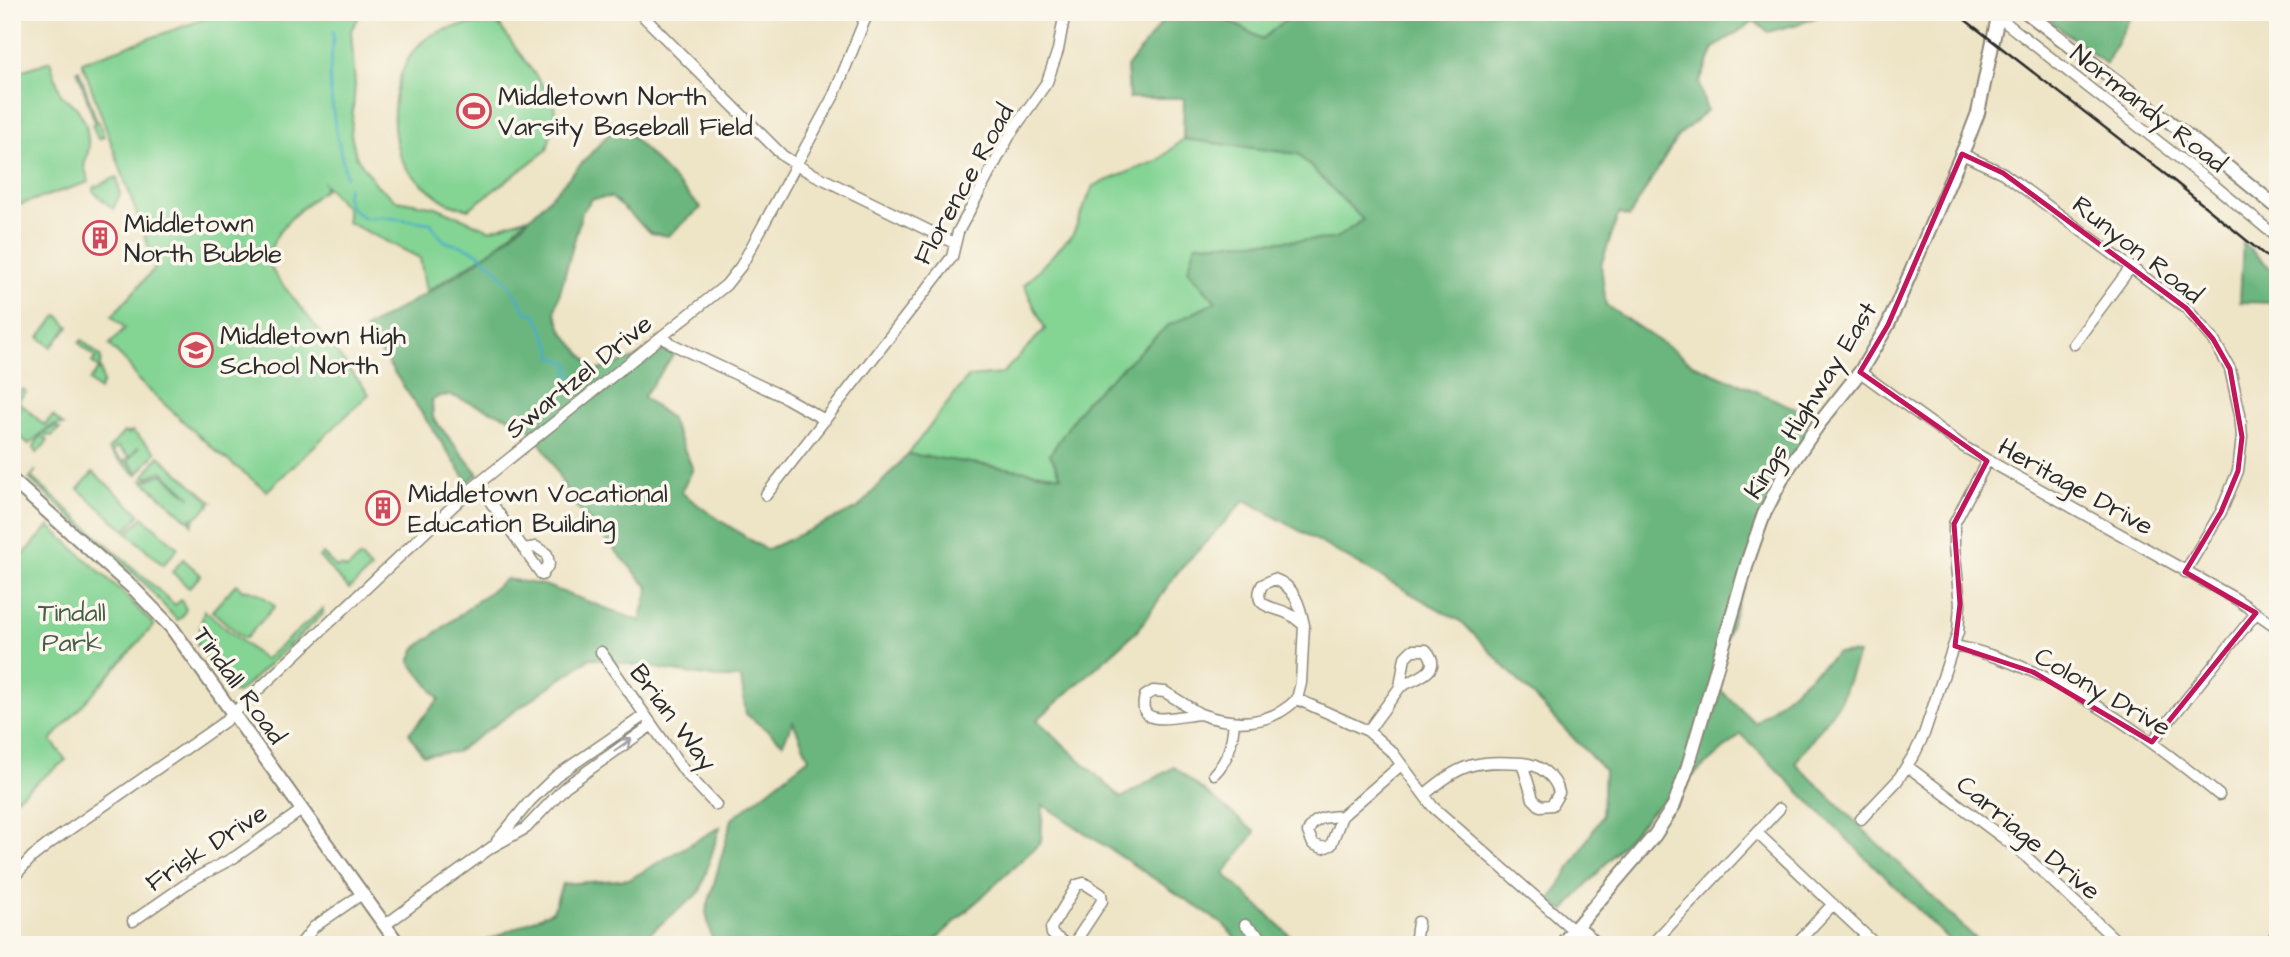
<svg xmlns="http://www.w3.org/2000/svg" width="2290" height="957" font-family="'Architects Daughter',sans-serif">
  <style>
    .green { fill: #84d494; stroke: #588060; stroke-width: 2 }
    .forest { fill: #6bb67e; stroke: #4b7054; stroke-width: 2 }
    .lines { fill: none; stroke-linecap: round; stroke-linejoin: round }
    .stream { stroke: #48aec7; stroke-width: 2.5 }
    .minor-casing { stroke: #8c8878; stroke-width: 13 }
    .tertiary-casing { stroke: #8c8878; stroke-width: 16 }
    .minor { stroke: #fff; stroke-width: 10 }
    .tertiary { stroke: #fff; stroke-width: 12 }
    .rail { stroke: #2b2b2b; stroke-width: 2.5 }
    .oneway { stroke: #a0a0a0 }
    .marked { fill: none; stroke: #c2185b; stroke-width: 5; stroke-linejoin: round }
    .labels { text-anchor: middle; stroke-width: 7; stroke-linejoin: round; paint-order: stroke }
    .poi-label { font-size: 26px; fill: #2b2b2b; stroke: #fbf7ec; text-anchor: start }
    .street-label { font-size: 26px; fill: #2b2b2b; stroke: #fbf7ec }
    .park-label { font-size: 26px; fill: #465e4a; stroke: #fbf7ec }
  </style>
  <rect width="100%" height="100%" fill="#fbf7ec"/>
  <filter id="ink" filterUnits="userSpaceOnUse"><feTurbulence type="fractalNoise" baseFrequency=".0143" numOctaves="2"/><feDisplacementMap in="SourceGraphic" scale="14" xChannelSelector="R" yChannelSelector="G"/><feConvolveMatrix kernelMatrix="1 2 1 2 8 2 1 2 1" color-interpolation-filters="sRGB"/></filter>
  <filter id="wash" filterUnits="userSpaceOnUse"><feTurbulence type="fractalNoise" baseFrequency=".00686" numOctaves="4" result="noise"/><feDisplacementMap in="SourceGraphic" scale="28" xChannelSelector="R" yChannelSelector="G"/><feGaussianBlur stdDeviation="1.57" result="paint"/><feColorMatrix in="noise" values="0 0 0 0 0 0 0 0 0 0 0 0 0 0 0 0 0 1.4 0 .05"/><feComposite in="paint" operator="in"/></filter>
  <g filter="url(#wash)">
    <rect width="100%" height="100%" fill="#eee4c6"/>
    <path class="green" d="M224,12H357L358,19L351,30L355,85L351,134L356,156L377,185L396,200L436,207L490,230L528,217L494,249L426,292L420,258L347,222V209L324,184L325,189C302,208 254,241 275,275L369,394L267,491L217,452L138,380L129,365L109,345L125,328L112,316L156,267L82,62Z
      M1212,12H1280L1287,19L1262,39Z
      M497,22L554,101L555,117L547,150L469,209C462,207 454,206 448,203C438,198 409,174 404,164C386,131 392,70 421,43C437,27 475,23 497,22Z
      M50,61L61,95L77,108L86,124L89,148L84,166L89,182L12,207V74Z
      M77,70H79L97,122H99L104,137L98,139L92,124L95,123Z
      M1183,139L1298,154L1364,219L1335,239L1196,244L1217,302L1167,327L1062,476L908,454L968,377L1002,374L1045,329L1024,285L1073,234L1093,186L1159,160Z
      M117,177L120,194L113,209L93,191V188Z
      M58,315L69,327L51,347L39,337Z
      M82,340L101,357L100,366L103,383L99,390L89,381L99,369L92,362L96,358L79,343Z
      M23,389L26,392L18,401L44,425L53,416L63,425C47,422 40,437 29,444L12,430V413L15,415L21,409L15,404L12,405V400Z
      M56,427L60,429L52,436L48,435L45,439L48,441L37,453L34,448C36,439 46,430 56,427Z
      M132,431L156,452L139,473L128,461L139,447L128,459V456L118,447L112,452L123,462L125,460L138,474L137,476L108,450L124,432L129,434Z
      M159,456L212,502L208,503L210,505L195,518L192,525L190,523L192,518L188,520L141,479L145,481L162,474L191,498L162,471L146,478L144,476Z
      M36,470L31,477L175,605L181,600L186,609L182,617L177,620L142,581L29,479Z
      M93,472L140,514L126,531L78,489Z
      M143,517L178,548L163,565L128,533Z
      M49,526L120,590L154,625L51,740L66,760L12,801V568Z
      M323,554L337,568L340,566L347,569L360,557L371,569L349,589L319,557Z
      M183,559L201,575L189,588L172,572Z
      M236,584L243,590C254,588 266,598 275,606L246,638H243L212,611Z
      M323,609V614L238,693L230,691L197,644L204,610L264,660Z"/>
    <path class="forest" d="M1170,12H1212L1262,39L1287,19L1280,12H1828L1802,23L1768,32L1754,21L1714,48L1699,84L1707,111L1678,136L1629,217L1619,213L1601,265L1606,305L1693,364L1820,419L1773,502L1711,681L1755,723L1837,653L1858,654L1840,702L1795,763L1982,945H1954L1741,734L1653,810L1564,911L1550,901L1602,816L1604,770L1463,623L1245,500L1177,573L1138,630L1037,720L1121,798L1174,767L1255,832L1224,874L1300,945H1241L1224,925L1043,805L1041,842L930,945H713L706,912L732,819L809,758L793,722L783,743L746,714L741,678H718L591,658L456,752L423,755L409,733L439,699L410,662L415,649L506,579L544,585L640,621L649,588L573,503L547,453L526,424L450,395L440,396L432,400L433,418L478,474L468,482L365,329C408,303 454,280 494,249C540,213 579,165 619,123L701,208L668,236L651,233L611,197L592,199L582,212L555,311L563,332L596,371L664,348L674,354L643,397L670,418L693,469L681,492L709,513L766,550L858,508L908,454L1061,476L1050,454L1085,402L1167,326L1216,302L1188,270L1196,244L1335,239L1363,220L1298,154L1183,139L1184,98H1129L1127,67Z
      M2039,12H2133L2106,64Z
      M2243,243L2278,275V303L2240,302Z
      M720,827L700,892L645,937L659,945H526L520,938L510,945H477L553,911L562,884L630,879Z"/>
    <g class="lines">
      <path class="stream" d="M329,15V12
        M333,31C334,48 329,63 330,80C331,113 339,144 346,177
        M348,187L346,196L349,206L364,218L383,217L431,223C448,253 452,238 476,252C496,264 515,291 526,312L535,314L538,319L552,349V357L565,361L571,366L566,372L585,381"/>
    </g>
  </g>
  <g filter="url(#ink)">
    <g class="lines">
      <g class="minor-casing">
        <path id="minor" d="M639,12L783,156L807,171L954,243
          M1992,12L2215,186L2278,238
          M1962,154L2003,173L2186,308L2213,339L2230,369L2240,414L2242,437L2238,471L2221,512L2185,572
          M662,337L672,344L786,398L825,420
          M2074,344L2131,267
          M1860,372L1964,447L2236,599L2278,628
          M478,484L542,575L549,564L547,554L536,547L524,549
          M766,495L952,257L958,232L1011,133L1047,82L1058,50L1065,12
          M1274,579C1295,586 1300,606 1304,625C1299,622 1295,617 1289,614C1275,606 1251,609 1262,585Z
          M1955,646C2051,665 2145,734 2219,795
          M1412,650H1426C1445,672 1415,678 1400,687L1405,657Z
          M601,652L685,772L716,805
          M1153,691L1165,692L1200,714C1180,715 1135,731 1145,696Z
          M1297,699L1368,731L1393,753L1433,807L1573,930
          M1297,699L1301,683L1304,625
          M1200,714C1234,726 1270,726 1297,699
          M1368,731L1400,687
          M2152,742L2256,613
          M1522,763C1538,764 1556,776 1559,793L1552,805L1540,806L1533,799Z
          M1907,766L2018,849L2121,945
          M1214,774C1229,759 1232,743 1234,722
          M1424,795C1461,764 1473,760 1522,763
          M1342,816L1331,845L1323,848L1313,844L1308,832C1314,816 1328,817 1342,816Z
          M1342,816L1401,765
          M1861,819L1897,781L1915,753L1924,734L1958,632L1960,604L1954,547V524L1987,461
          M1757,833L1876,945
          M497,841L530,801L556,776L645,715
          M12,879L32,857L50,843L224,722L469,491L726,285L741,266L834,95L868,12
          M133,921L192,880L235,857L302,810
          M385,925L492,847L526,828L565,787L652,725
          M1245,925L1270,945
          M1573,930L1584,931L1599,945
          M1573,930L1575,941L1580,945
          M300,945L314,927L362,894
          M1067,945L1052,934L1051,928L1077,885L1084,883L1101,894L1102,901L1073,945
          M1410,945L1416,937L1418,922
          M1651,945L1779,809
          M1795,945L1833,904
          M2268,945L2278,932"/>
      </g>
      <g class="tertiary-casing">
        <path id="tertiary" d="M2026,12L2214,156L2278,208
          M12,480L135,590L171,627L399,945
          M1561,945L1655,835L1674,805L1688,766L1749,557L1764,514L1785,473L1818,425L1860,372L1888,325L1966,144L1978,113L1999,12"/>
      </g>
      <use href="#minor" class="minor"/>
      <use href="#tertiary" class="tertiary"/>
      <path class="rail" d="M1955,12L2174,181L2278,266"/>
    </g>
    <defs><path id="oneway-shaft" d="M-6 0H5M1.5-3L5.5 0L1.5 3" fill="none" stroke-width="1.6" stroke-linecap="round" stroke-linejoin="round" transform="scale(1.75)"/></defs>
    <use class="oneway" href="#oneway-shaft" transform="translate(623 745) rotate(-35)"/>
  </g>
  <path class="marked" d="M1962,154L2003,173L2186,308L2213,339L2230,369L2242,437L2238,471L2221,512L2185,572L2256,613L2152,742L2033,672L1955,646L1960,604L1954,524L1987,461L1860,372L1888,325Z"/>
  <defs>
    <g id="stadium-ring" transform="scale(1.75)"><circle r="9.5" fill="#fbf7ec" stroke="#d1495b" stroke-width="1.5"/><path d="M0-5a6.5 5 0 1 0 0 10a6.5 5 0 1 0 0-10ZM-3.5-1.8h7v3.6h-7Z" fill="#d1495b"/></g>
    <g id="building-ring" transform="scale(1.75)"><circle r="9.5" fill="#fbf7ec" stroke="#d1495b" stroke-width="1.5"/><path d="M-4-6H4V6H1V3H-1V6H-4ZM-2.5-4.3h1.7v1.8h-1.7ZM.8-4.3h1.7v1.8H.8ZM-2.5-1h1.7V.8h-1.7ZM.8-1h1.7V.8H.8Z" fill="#d1495b"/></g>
    <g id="school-ring" transform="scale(1.75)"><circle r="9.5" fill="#fbf7ec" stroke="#d1495b" stroke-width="1.5"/><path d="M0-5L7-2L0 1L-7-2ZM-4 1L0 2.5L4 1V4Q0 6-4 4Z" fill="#d1495b"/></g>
  </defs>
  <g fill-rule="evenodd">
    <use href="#stadium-ring" x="474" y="111"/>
    <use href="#building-ring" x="100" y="238"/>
    <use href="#school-ring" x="196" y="350"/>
    <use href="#building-ring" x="383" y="508"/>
  </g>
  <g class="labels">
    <g class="poi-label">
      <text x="498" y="105">Middletown North<tspan x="498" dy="30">Varsity Baseball Field</tspan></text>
      <text x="124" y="232">Middletown<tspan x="124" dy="30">North Bubble</tspan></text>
      <text x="220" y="344">Middletown High<tspan x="220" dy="30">School North</tspan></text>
      <text x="408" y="502">Middletown Vocational<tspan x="408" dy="30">Education Building</tspan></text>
    </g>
    <g class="street-label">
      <text transform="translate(2149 108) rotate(38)" y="9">Normandy Road</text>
      <text transform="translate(963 184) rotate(-61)" y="9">Florence Road</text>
      <text transform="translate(2138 249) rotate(38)" y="9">Runyon Road</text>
      <text transform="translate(578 376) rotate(-39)" y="9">Swartzel Drive</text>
      <text transform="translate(1810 400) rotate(-58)" y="9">Kings Highway East</text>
      <text transform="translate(2076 486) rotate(29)" y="9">Heritage Drive</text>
      <text transform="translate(240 685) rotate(54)" y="9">Tindall Road</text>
      <text transform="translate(2103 691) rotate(30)" y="9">Colony Drive</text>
      <text transform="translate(674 717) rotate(53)" y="9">Brian Way</text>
      <text transform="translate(2029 837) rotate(40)" y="9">Carriage Drive</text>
      <text transform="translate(206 847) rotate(-33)" y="9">Frisk Drive</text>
    </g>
    <g class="park-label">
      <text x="72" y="621">Tindall<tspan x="72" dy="30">Park</tspan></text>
    </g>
  </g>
  <rect width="2290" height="957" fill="none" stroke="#fbf7ec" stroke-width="42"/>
</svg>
